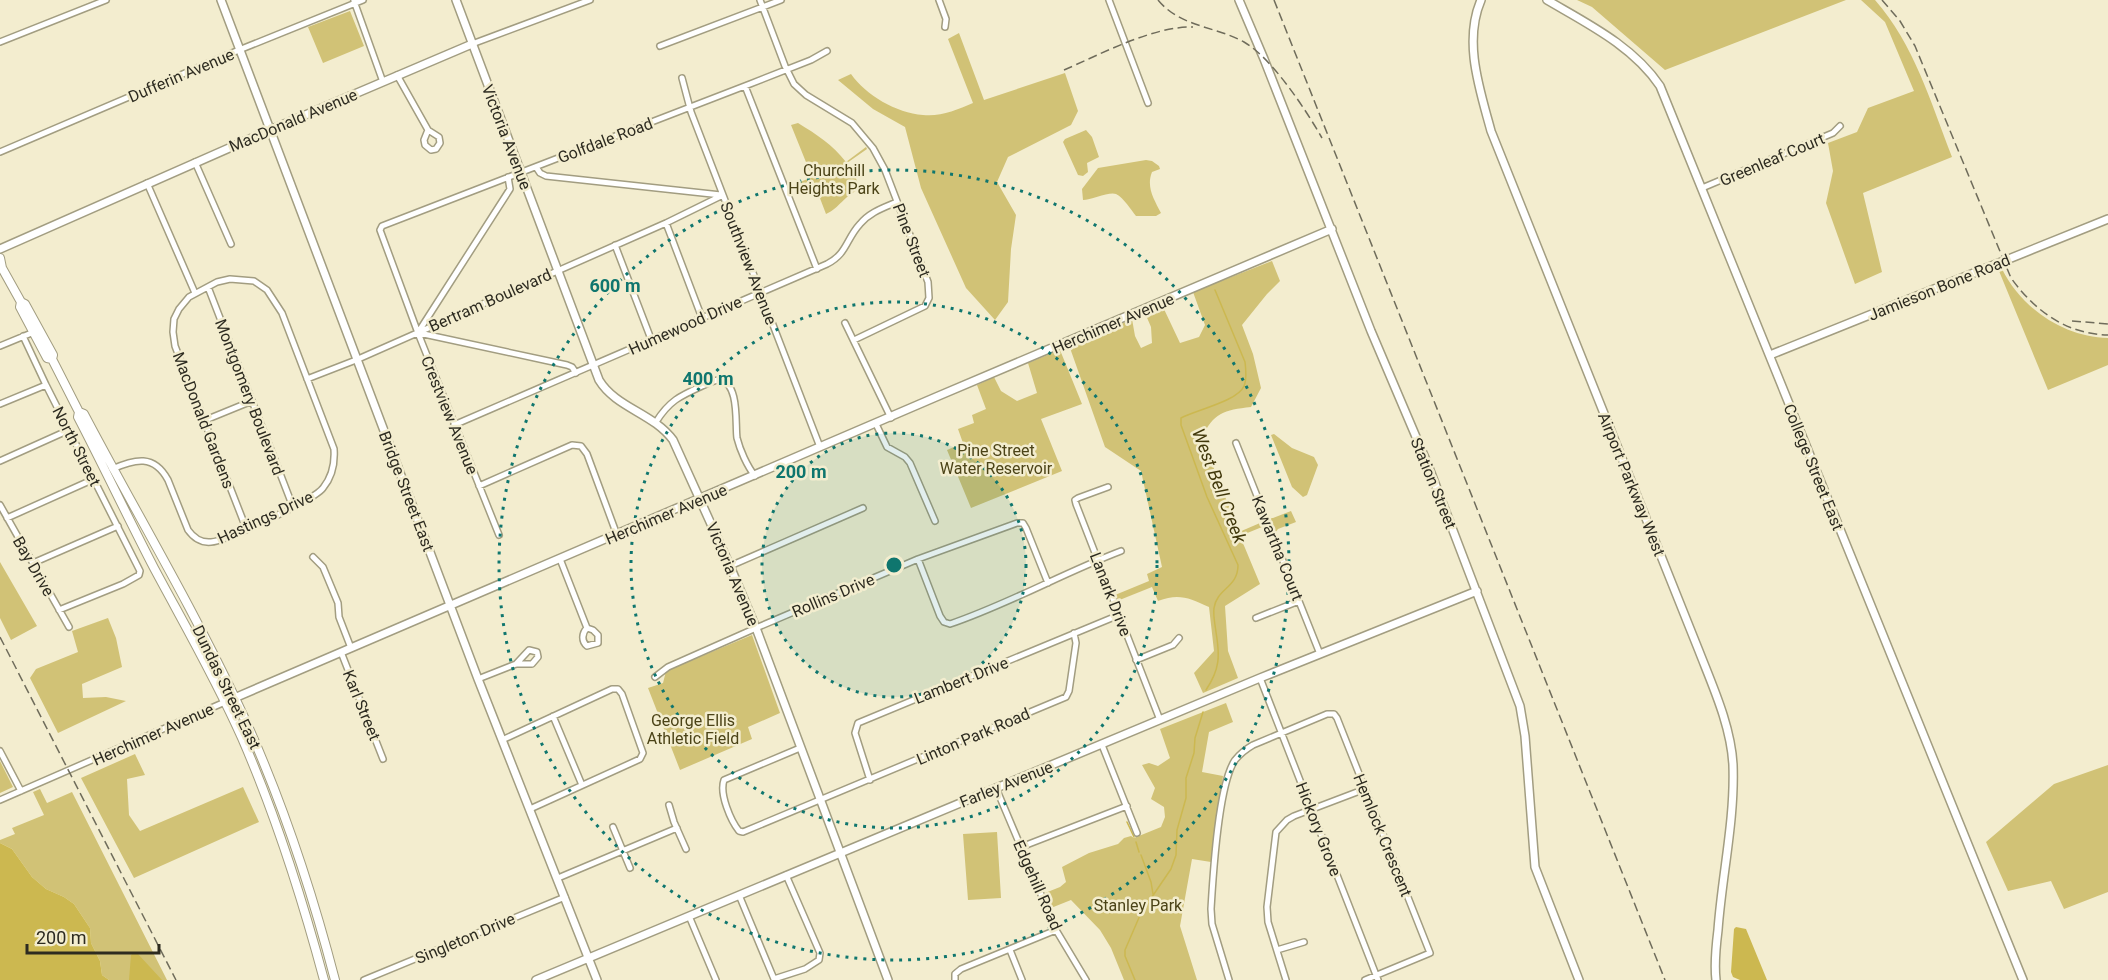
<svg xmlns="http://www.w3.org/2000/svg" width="2108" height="980" font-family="Roboto,sans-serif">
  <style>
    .green { fill: #d1c276 }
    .water { fill: #ccb850 }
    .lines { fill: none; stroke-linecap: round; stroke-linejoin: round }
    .stream { stroke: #ccb850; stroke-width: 1.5 }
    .street-casing { stroke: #a29d81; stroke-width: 8 }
    .secondary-casing { stroke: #a29d81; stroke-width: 10 }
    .primary-casing { stroke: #a29d81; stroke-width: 10 }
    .street { stroke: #fff; stroke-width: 5 }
    .secondary { stroke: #fff; stroke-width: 7 }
    .primary { stroke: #fff; stroke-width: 8 }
    .rail { stroke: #6f6c5b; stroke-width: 1.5; stroke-dasharray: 9 4.5; stroke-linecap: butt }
    .ring { fill: none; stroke: #0f766e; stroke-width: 3; stroke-dasharray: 3 6 }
    .labels { text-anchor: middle; stroke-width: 5; stroke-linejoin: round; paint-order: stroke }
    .street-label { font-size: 16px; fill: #2d2b20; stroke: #f3edcf }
    .park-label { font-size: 16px; fill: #4b4317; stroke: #f3edcf }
    .water-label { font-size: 18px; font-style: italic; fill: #40370a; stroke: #f3edcf }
    .centre { fill: #0f766e; stroke: #f3edcf; stroke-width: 3 }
    .ring-label { font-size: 18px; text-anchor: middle; font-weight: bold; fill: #0f766e; stroke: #f3edcf; stroke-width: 5; stroke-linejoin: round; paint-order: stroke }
  </style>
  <rect width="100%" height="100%" fill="#f3edcf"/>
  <path class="green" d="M1577,0H1846L1665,70L1592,7Z
    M1861,0H1875C1914,44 1931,103 1952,157L1863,193L1882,272L1855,284L1826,203L1833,171L1828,143L1857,132L1868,108L1914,91L1885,22Z
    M350,11L364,46L323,63L308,27Z
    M959,33L984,100L1065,73L1078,111L1071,125L1008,157L997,182L1016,215L1011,249L1008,302L995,320L966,288L921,188L905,127L873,109L838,80L851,74C866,95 896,113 923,115C940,117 957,110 973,103L948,39Z
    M798,123C816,134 833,145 846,162L866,147L867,149L847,163L854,173L860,189C843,196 840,208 826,214L813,180L792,188L791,186L812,177L791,125Z
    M1086,130L1092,137L1099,157L1087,163L1088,172L1083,176L1078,175L1063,142L1065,139Z
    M1146,160L1152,161L1159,166L1160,169L1152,172C1146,187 1154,199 1161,213L1156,216H1136C1131,210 1124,198 1116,194C1110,191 1091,200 1083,200L1082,189L1098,168Z
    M1272,261L1280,281L1267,294L1242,325L1253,354L1261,388L1251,407C1224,410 1213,413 1202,438L1239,532L1260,523L1262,527L1240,536L1260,584L1225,606L1228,651L1238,678L1203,693L1194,673L1214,651L1209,607C1189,598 1179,593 1158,601L1152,587L1117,601L1115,595L1149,581L1147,574L1162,567L1141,471L1105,447L1070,348L1132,319L1135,336L1141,348L1152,343L1151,327L1145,313L1163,307L1180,343L1199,337L1205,325L1193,292Z
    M2002,269C2022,309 2064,337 2108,338V365L2048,390L1999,271Z
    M1060,350L1082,404L1041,419L1062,471L971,508L947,450L963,443L958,429L974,423L972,415L986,409L977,385L994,377L1001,391L1017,401L1037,393L1028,363Z
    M1274,434L1292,448L1314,457L1318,465L1307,495L1303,497L1292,487L1271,435Z
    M1291,511L1296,522L1278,529L1275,533L1269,518H1273Z
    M0,562L37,626L11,640L0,618Z
    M108,618L116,638L122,667L82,684L83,698L106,697L126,701L58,733L30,678L36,669L78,652L72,631Z
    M752,635L780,713L748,727L752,739L680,770L648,688L663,683L666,671Z
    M1226,703L1233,722L1209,732L1202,772L1223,776L1211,862L1192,859L1180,926L1197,980H1124L1111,948L1100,930L1071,900L1051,908L1045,893L1060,887L1066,882L1062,867L1089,853L1118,844L1124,838L1131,836L1134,838L1161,827L1165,817L1164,807L1151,799L1155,788L1142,765L1149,763L1158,766L1170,758L1160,729Z
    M135,754L145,775L127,779L129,815L140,831L243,787L259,822L134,878L81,778Z
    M0,761L13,787L0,793Z
    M2108,765V892L2064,909L2051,881L2008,891L1986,842L2054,784Z
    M40,789L47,803L72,792L167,980H109L102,975L100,961L91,943L90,928L74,904L64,897L46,889L32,877L12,849L0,843V840L15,834L12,828L44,815L33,792Z
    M997,832L1001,898L968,900L963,834Z"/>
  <path class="water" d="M0,843L12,849L32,877L46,889L64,897L74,904L90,928L91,943L100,961L102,975L109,980H0Z
    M1736,927L1746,929L1767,980H1740L1733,977L1731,972L1734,929Z
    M134,953L138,954L162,980H129L131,955Z"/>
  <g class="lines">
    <path class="stream" d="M1206,690C1220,669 1220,656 1216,632C1215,624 1213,616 1214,608C1217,588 1238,588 1238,565L1207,497L1181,425V418C1196,410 1238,401 1244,386C1247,379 1246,370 1245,362L1215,290
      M1127,822L1134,837
      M1136,842L1139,852
      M1141,855L1151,882L1153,894
      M1135,980L1125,956V950L1141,913L1171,869L1176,855L1177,830L1186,798V778L1194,753L1195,738L1203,712"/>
    <g class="street-casing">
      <path id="street" d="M760,0L785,66L794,84L806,95L852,123L873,148L885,170L928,282L929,298L925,306L854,340
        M939,0L946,19L945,27
        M1109,0L1148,103
        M354,1L383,82
        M0,42L106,0
        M472,44L590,0
        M660,46L781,0
        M397,75L428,130L424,140L425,145L431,150L436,149L440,143L439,137L428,130
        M682,78L691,112L820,447
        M745,86L817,269
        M0,152L239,50L363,0
        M195,162L231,244
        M536,167L540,173L546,176L721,195
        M147,183L195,293
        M1702,188L1833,133L1840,126
        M666,223L702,318
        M615,245L651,339
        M208,287L293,507
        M845,323L891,418
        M419,331L510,189L508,177
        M419,333L567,365L572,367L576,373
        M23,336L46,385L140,571L139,575L123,584L59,610
        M0,346L34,332
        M307,379L356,360L666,223L723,195
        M0,404L46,385
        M203,421L252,401
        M656,422C669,401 680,396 702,386C707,384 714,380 719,380C740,382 735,425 737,438C740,450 747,466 755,476
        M876,424L887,447L905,457L910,463L935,521
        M454,425L827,264C847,254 846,239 860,224C870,212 883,208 897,202
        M1236,443L1320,654
        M0,461L69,430
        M112,469C135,459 154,454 168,480L188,530C193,537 201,543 211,542C226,541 314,500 323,488C332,477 335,463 334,449L282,313L267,290L254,281L230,279L217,282L189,297L179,309L174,319L173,332L175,346L246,528
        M479,486L572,445L581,446L587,454L617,535
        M1108,487L1078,498L1075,500L1076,504L1160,720
        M0,505L69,627
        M7,518L94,479
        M499,535L418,333L380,230L382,226L750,84L811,60L827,51
        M313,557L323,567L338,603L339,617L351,648
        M560,559L587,628C582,633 581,641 587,646L598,643V635L593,630L587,628
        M918,559L940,616L944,622L950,624C1009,604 1063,573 1121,551
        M33,563L118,526
        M730,566L863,508
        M1256,618L1299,601
        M341,652L383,759
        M1136,660L1173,645L1179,638
        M655,677L668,667L756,628L918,559L1017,523H1023L1026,528L1048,583
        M1260,678L1378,980
        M478,679L516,664H532L538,657L537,652L529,650L516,664
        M553,716L582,785
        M502,740L612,689H618L622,694L643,753L640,759L530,809
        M1102,745L1137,833
        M800,748L724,780C719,794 731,821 739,831L743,832L1066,697L1069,691L1076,643L1074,633
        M0,751L21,791
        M870,780L855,733L858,723L1119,615
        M996,788L1056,930L1086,980
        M0,800L225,702
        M669,805L674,822L686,849
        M613,827L630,868
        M1021,847L1127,806
        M558,878L677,828
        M739,895L774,979L805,969L819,960L820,953L786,875
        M689,916L716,980
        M1010,950L1022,980
        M1277,950L1304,942
        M364,980L565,897
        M955,980V974L961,969L1056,930
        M1229,980L1212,924L1211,909C1213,876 1218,785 1235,760C1240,754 1246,749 1253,745L1327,714H1334L1337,718L1430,953L1365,980
        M1286,980L1268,922L1267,907L1276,832L1287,820L1294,816L1365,789"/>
    </g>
    <g class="secondary-casing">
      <path id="secondary" d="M221,0L478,679L597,980
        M456,0L599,380C616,408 653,413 673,440L730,566L756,628L888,980
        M1239,0L1264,59L1371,331L1428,465L1520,706L1525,736L1535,867L1579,980
        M1481,0C1463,42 1480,90 1491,131L1699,651C1713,687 1731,726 1733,765C1735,820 1722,875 1718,930C1716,946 1714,963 1716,980
        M1547,0C1588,24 1633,46 1660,86L2023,980
        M0,249L270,130L472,44
        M1770,355L2108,219
        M225,702L936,397L1332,229
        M536,980L1260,678L1477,591"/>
    </g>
    <g class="primary-casing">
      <path id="primary" d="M0,258L2,268L21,302L25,304L53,355L52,359L79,412L78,417C104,467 128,518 154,568C184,624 216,679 242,738C276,816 302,898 324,980
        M21,302L20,307L47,358L52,359
        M79,412L84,414C134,509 189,601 235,698C278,788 310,884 335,980"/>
    </g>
    <use href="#street" class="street"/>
    <use href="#secondary" class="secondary"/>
    <use href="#primary" class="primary"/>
    <path class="rail" d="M1158,0C1180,27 1215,26 1244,42C1272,58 1306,110 1322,138
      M1274,0L1665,980
      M1882,0L1900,21L1915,46L2011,278C2035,311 2066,334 2108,335
      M1064,70C1101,54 1153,26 1193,27
      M2072,321L2108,324
      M0,637L176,980"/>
  </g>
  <circle cx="894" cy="565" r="132" fill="#0f766e" fill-opacity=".12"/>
  <g class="ring">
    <circle cx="894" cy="565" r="132"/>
    <circle cx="894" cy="565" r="263"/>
    <circle cx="894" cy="565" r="395"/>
  </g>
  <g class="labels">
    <g class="street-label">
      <text transform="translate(181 75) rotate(-23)" y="6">Dufferin Avenue</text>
      <text transform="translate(293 120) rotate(-23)" y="6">MacDonald Avenue</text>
      <text transform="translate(507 137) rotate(69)" y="6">Victoria Avenue</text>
      <text transform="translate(605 140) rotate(-21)" y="6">Golfdale Road</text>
      <text transform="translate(1772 159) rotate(-23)" y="6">Greenleaf Court</text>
      <text transform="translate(912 240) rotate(69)" y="6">Pine Street</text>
      <text transform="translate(749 263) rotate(69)" y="6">Southview Avenue</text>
      <text transform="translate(1939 287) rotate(-22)" y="6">Jamieson Bone Road</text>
      <text transform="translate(490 300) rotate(-24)" y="6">Bertram Boulevard</text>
      <text transform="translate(1113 323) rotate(-23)" y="6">Herchimer Avenue</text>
      <text transform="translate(685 325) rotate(-24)" y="6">Humewood Drive</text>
      <text transform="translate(250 397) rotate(69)" y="6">Montgomery Boulevard</text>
      <text transform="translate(450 415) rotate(68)" y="6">Crestview Avenue</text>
      <text transform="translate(204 420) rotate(69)" y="6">MacDonald Gardens</text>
      <text transform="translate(77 446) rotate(63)" y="6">North Street</text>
      <text transform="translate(1814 467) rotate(68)" y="6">College Street East</text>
      <text transform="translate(1434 483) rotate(68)" y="6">Station Street</text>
      <text transform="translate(1632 484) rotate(68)" y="6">Airport Parkway West</text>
      <text transform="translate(407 491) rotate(69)" y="6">Bridge Street East</text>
      <text transform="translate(666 514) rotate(-23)" y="6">Herchimer Avenue</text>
      <text transform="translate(265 517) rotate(-25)" y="6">Hastings Drive</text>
      <text transform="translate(1278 548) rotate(68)" y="6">Kawartha Court</text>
      <text transform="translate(34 566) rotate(60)" y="6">Bay Drive</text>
      <text transform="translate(733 574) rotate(67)" y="6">Victoria Avenue</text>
      <text transform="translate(1111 594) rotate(69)" y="6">Lanark Drive</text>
      <text transform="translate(833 595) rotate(-23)" y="6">Rollins Drive</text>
      <text transform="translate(961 680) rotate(-22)" y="6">Lambert Drive</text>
      <text transform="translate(227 687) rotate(64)" y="6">Dundas Street East</text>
      <text transform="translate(362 705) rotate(68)" y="6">Karl Street</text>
      <text transform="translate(153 734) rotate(-24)" y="6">Herchimer Avenue</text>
      <text transform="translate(973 736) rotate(-23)" y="6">Linton Park Road</text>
      <text transform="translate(1006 784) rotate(-22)" y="6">Farley Avenue</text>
      <text transform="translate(1319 829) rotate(69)" y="6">Hickory Grove</text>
      <text transform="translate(1383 835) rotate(68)" y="6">Hemlock Crescent</text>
      <text transform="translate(1038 885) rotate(66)" y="6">Edgehill Road</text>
      <text transform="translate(465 938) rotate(-23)" y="6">Singleton Drive</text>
    </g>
    <g class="park-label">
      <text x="834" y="176">Churchill<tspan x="834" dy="18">Heights Park</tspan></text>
      <text x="996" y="456">Pine Street<tspan x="996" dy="18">Water Reservoir</tspan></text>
      <text x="693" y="726">George Ellis<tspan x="693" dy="18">Athletic Field</tspan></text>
      <text x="1138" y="911">Stanley Park</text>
    </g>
    <g class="water-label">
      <text transform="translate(1219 486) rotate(69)" y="6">West Bell Creek</text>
    </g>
  </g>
  <circle cx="894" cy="565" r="9" class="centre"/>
  <g class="ring-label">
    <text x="615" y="292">600 m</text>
    <text x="708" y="385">400 m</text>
    <text x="801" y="478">200 m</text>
  </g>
  <path d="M27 944v9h132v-9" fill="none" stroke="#2d2b20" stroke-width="3"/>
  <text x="36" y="944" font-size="18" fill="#2d2b20" stroke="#f3edcf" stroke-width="4.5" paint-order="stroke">200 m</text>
</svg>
